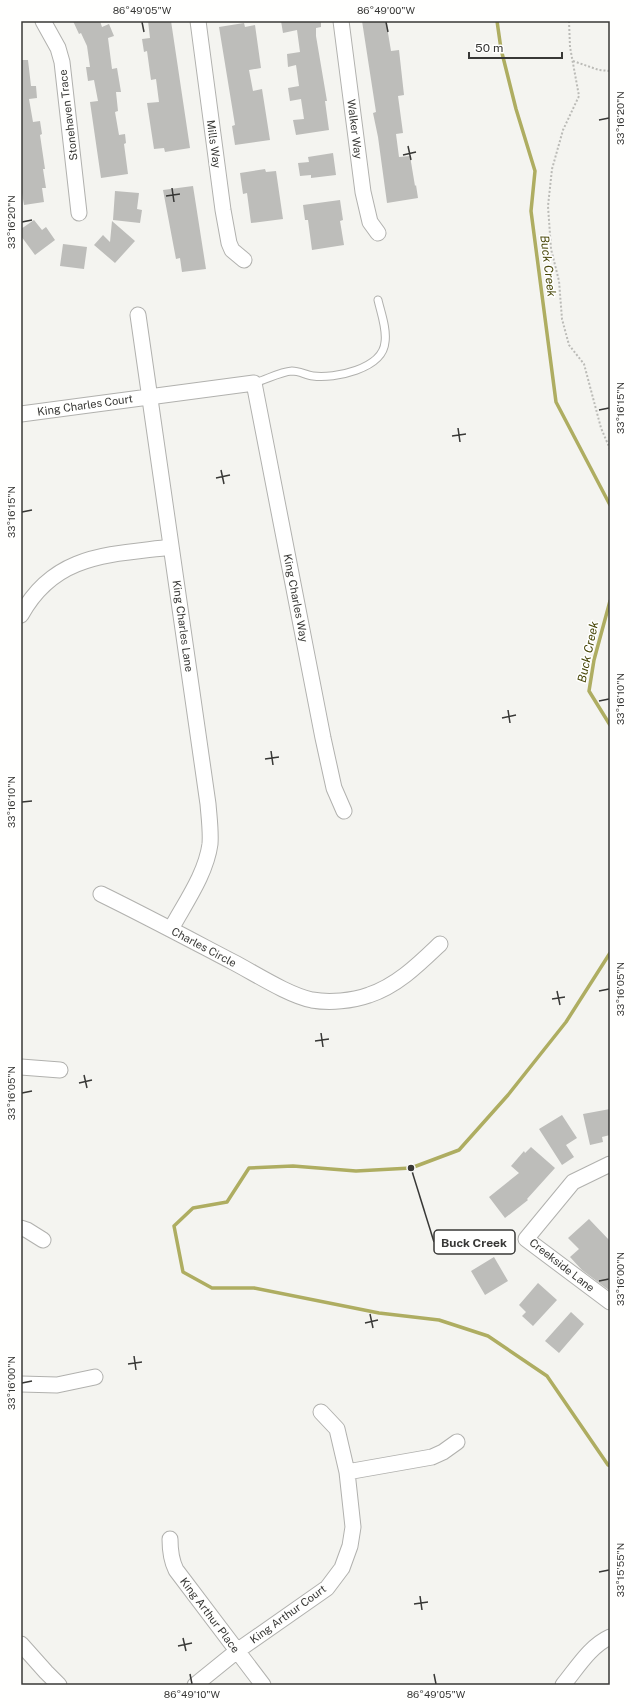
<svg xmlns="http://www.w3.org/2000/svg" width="631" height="1706" font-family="'Public Sans',sans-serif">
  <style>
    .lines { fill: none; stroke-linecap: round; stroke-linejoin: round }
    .stream { stroke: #aead61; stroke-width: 3.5 }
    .building { fill: #bdbdba }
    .lane-casing { stroke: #b1b1ae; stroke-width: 9 }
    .street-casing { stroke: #b1b1ae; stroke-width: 17 }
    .path { stroke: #bbbbb7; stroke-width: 2; stroke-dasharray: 2 2; stroke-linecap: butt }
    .lane { stroke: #fff; stroke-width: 7 }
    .street { stroke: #fff; stroke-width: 15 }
    .ticks { fill: none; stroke: #383836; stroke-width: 1.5 }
    .labels { text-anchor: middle; stroke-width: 3; stroke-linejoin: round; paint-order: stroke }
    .street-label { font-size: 11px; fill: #383836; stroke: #fffffe }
    .water-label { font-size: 12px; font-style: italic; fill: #474608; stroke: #fffffe }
    .leader { fill: none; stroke: #383836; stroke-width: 1.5 }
    .callout-dot { fill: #383836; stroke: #fffffe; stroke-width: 1.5 }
    .callout { fill: #fffffe; stroke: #383836; stroke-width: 1.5 }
    .callout-label { font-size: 12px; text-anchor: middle; font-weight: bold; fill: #383836 }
    .neatline { fill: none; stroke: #383836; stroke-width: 1.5 }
    .ticks-label { font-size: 10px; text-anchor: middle; fill: #383836 }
  </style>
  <rect width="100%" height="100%" fill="#f4f4f0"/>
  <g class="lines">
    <path class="stream" d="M497,21L501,49L516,109L535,171L531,211L556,402L610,505
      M610,601L594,660L589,691L610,725
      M610,953L566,1022L508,1095L459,1150L411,1168L356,1171L293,1166L249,1168L227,1202L193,1208L174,1226L183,1272L212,1288H254L379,1313L439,1320L488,1336L547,1376L608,1465L610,1466"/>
  </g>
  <path class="building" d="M73,21H100L102,27L109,24L114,36L108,38L112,69L117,68L121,92H116L118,111L115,112L119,135L125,134L126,143L124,144L128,174L101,178L90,102L98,101L94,80L88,81L86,67H90L87,46L81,33L79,34Z
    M148,21H171L190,148L165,152L164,148L154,149L147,103L159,102L156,79L151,80L147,51L144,52L142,39L150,38Z
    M281,21H321V27L316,28V36L327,101H325L329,130L296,135L293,120L304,119L301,99L290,101L288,88L299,86L296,65L288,67L287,54L300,52L297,30L283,33Z
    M362,21H386L391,51L399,50L404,95L398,96L403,133L396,134L399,157L410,156L415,186L416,185L418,198L387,203L378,137L373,113L376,112Z
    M244,23L245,27L255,25L261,68L249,70L253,91L262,89L270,140L235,145L232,126L235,125L219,27Z
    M21,60H28L31,86H36L37,98L29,99L33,122L40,121L42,134L40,135L45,169H43L46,188H42L44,202L24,205L21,187Z
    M333,153L336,175L311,178V175L300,176L298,163L309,162L308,157Z
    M265,169L266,172L276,171L283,219L251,223L247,193L243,194L240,173Z
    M193,186L206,269L182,272L180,258L176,259L163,190Z
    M115,191L139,193L137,209L142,210L140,223L113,220Z
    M340,200L343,220L340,221L344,245L312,250L308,220H305L303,205Z
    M34,220L42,230L46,227L55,240L35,255L21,236V229Z
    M112,221L135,241L115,263L94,245L103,235L110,242Z
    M63,244L87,247L84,269L60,266Z
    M610,1109V1135L602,1137L603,1142L590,1145L583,1114Z
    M562,1115L577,1138L566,1145L574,1157L562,1165L539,1129Z
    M531,1147L555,1168L527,1199L528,1200L505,1218L489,1197L519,1173L511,1166L524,1151L525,1153Z
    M589,1219L610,1241V1291L582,1270L570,1257L579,1249L568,1238Z
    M494,1257L508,1281L485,1295L471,1271Z
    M538,1283L557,1300L533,1326L522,1316L526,1312L519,1305Z
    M571,1312L584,1324L559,1353L545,1341Z"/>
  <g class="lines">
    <g class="lane-casing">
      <path id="lane" d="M254,383C266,380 279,372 292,371C299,371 306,375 313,376C334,379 383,369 385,342C387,329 381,313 378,300"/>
    </g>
    <g class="street-casing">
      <path id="street" d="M43,21L58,48L62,62L79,213
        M198,21L223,210L229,243L232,250L244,260
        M341,21L363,192L370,222L378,233
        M138,315L208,804C209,817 211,831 210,844C206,874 185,903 171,929
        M21,414L254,383L323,738L334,788L344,811
        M21,615C55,553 110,555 171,547
        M101,894C146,916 189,939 233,962C256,974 288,995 312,1000C330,1003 352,1001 369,995C397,986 419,964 440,944
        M21,1067L60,1070
        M610,1164L573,1182L526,1239L610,1302
        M21,1228L27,1230L43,1240
        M21,1384L57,1385L95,1377
        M347,1472L432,1457L443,1452L457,1442
        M170,1539C170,1550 171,1560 176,1570L263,1685
        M21,1644L46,1672L59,1685
        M195,1685L237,1651L327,1588L342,1568L350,1546L353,1527L347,1472L337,1429L321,1412
        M563,1685C577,1668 590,1646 610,1637"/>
    </g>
    <path class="path" d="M569,21L570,47L579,96L563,130L552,169L548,206L551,249L559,281L562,319L569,345L584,364L601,428L610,449
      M573,61L599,70L610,71"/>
    <use href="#lane" class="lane"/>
    <use href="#street" class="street"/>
  </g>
  <path class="ticks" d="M142,22L144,32M386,22L388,32M599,120L609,118M408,146L411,160M403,155L416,152M172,188L174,202M166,196L180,194M22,222L32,220M599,410L609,408M458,428L460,442M452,436L466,434M221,470L224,484M216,478L230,475M22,512L32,510M599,701L609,699M508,710L510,723M502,718L516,715M271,751L273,765M265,759L279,757M22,802L32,801M557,991L560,1005M599,991L609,989M552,999L565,997M321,1033L323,1047M315,1041L329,1039M84,1075L87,1088M79,1083L92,1080M22,1093L32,1091M599,1281L609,1279M370,1314L373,1328M365,1323L378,1320M134,1356L136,1370M128,1364L142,1362M22,1383L32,1381M599,1572L609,1570M420,1596L422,1610M414,1604L428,1602M183,1638L186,1651M178,1646L192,1643M190,1674L192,1684M434,1674L436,1684"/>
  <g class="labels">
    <g class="street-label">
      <text transform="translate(68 115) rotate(-97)" y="4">Stonehaven Trace</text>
      <text transform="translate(355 129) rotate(83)" y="4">Walker Way</text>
      <text transform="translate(214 144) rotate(82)" y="4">Mills Way</text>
      <text transform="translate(85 405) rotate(-8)" y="4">King Charles Court</text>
      <text transform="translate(296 598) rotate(79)" y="4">King Charles Way</text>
      <text transform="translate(183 626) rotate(82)" y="4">King Charles Lane</text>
      <text transform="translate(204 947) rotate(28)" y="4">Charles Circle</text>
      <text transform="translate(562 1265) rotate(38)" y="4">Creekside Lane</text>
      <text transform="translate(288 1614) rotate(-36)" y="4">King Arthur Court</text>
      <text transform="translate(210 1615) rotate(53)" y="4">King Arthur Place</text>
    </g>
    <g class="water-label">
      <text transform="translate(548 266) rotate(83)" y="4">Buck Creek</text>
      <text transform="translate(588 652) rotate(-78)" y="4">Buck Creek</text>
    </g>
  </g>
  <path class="leader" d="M411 1168L434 1242"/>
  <circle class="callout-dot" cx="411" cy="1168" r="4"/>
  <rect class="callout" x="434" y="1230" width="81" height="24" rx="4"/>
  <g class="callout-label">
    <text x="474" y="1247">Buck Creek</text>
  </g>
  <rect width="631" height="1706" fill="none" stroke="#fffffe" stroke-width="44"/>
  <path d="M469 52v6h93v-6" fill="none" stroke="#383836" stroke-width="2"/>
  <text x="475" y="52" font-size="12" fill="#383836" stroke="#fffffe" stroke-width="3" paint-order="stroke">50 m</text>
  <rect x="22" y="22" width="587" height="1662" class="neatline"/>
  <g class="ticks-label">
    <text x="142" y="14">86°49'05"W</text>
    <text x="386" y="14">86°49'00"W</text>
    <text transform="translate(620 118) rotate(-90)" y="4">33°16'20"N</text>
    <text transform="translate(11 222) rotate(-90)" y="4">33°16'20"N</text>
    <text transform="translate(620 408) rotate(-90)" y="4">33°16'15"N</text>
    <text transform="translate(11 512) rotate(-90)" y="4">33°16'15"N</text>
    <text transform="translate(620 699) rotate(-90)" y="4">33°16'10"N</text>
    <text transform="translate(11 802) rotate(-90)" y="4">33°16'10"N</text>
    <text transform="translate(620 989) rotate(-90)" y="4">33°16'05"N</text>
    <text transform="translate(11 1093) rotate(-90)" y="4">33°16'05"N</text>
    <text transform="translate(620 1279) rotate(-90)" y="4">33°16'00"N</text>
    <text transform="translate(11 1383) rotate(-90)" y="4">33°16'00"N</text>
    <text transform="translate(620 1570) rotate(-90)" y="4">33°15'55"N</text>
    <text x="192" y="1698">86°49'10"W</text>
    <text x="436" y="1698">86°49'05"W</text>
  </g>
</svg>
